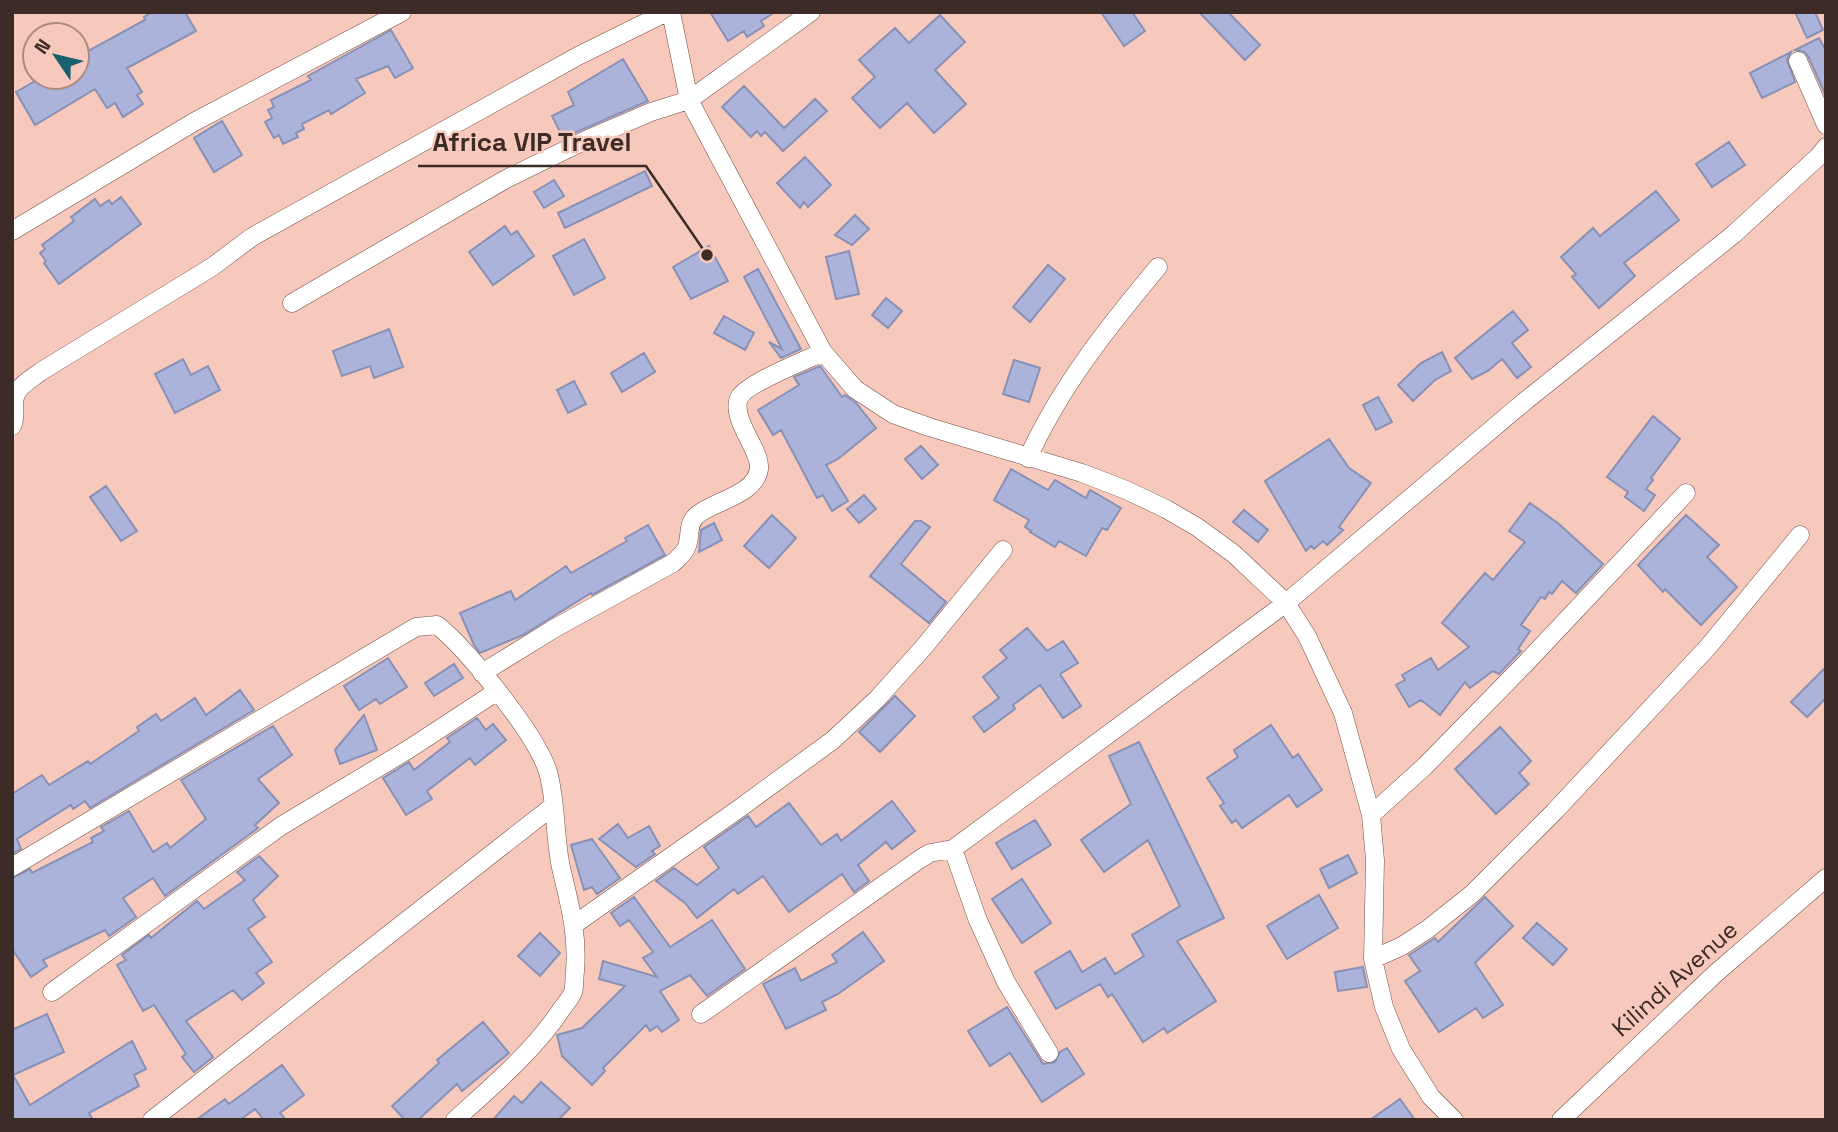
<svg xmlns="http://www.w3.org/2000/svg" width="1838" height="1132" font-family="'Space Grotesk',sans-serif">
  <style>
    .building { fill: #abb3da; stroke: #8890b5; stroke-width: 2 }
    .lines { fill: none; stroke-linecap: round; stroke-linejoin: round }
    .street-casing { stroke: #734d42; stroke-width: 19 }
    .street { stroke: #fff; stroke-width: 18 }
    .labels { text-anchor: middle; stroke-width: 5; stroke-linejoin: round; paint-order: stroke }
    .street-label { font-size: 24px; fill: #3c2b26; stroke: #f7c9bc }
    .leader { fill: none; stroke: #3c2b26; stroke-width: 2.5 }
    .callout-dot { fill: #3c2b26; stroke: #f7c9bc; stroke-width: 2.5 }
    .callout-label { font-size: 26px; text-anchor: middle; font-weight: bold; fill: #3c2b26; stroke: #f7c9bc; stroke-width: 5; stroke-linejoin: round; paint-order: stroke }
  </style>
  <rect width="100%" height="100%" fill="#f7c9bc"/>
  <path class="building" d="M152,12H185L196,31L127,68L142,92L137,95L143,104L123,117L115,103L107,108L95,89L35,125L16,92L42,77H77V57L145,20L144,17Z
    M710,12H775L761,21L764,26L747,37L744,31L728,41Z
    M1101,12H1132L1145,31L1124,46Z
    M1199,12H1228L1260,45L1245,60Z
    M1795,12H1815L1823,30L1807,38Z
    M940,15L965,42L935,70L966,104L934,133L907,103L880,128L852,98L875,77L859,60L895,28L909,43Z
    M391,30L413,68L395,78L388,66L356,79L365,93L331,114L329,110L302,124L304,129L296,133L298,137L283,144L279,135L274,138L265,122L272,118L268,110L274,107L271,100L311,80L308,76Z
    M1819,38L1826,51V96L1808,56L1804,52L1795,50Z
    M1791,52L1787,60L1795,82L1762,98L1750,73Z
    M623,59L648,101L563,138L552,116L574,105L568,92Z
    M744,86L784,128L815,99L827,111L783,151L765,132L761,136L757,131L751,137L722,107Z
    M222,121L242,155L214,172L194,138Z
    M1729,142L1745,165L1712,187L1696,164Z
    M805,157L831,185L808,207L804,202L800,208L777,183Z
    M645,171L652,186L565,228L558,213Z
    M554,180L564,196L544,208L534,192Z
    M1656,191L1679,220L1624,263L1635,276L1599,308L1572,277L1576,274L1561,257L1593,228L1600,236Z
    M121,197L141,224L59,284L44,263L46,261L40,253L45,249L42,245L74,221L71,217L95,199L100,206L109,200L112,204Z
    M855,215L869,229L852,245L835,235Z
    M505,226L511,235L517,231L534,256L493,285L469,252Z
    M584,239L605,278L574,295L553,256Z
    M709,246L728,281L691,299L673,267Z
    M849,251L859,294L836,299L826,257Z
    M1048,265L1065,279L1030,322L1013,307Z
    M758,269L801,349L781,358L769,342L782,349L744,277Z
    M886,298L902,311L888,328L872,315Z
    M1513,311L1528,330L1512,343L1531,367L1517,378L1502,359L1488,371L1472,379L1455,358Z
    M724,316L754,333L745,350L714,333Z
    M389,329L403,367L374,378L370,366L342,376L333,351Z
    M1442,352L1451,371L1435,380L1413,401L1398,385L1421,363Z
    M644,353L655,372L622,392L611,373Z
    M183,359L191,375L208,366L220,390L175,413L155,374Z
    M1014,360L1040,368L1029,402L1003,394Z
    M820,366L842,397L845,395L856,403L876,428L838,459L826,465L848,501L832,511L823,495L817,498L781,430L773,435L758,410L799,385L794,377Z
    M574,381L586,404L568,413L557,390Z
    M1378,397L1392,422L1376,430L1363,405Z
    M1653,416L1680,439L1651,478L1653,480L1646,489L1655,495L1644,511L1625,497L1628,492L1607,477Z
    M1329,439L1349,468L1371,483L1339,527L1343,530L1327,545L1323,541L1314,549L1311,546L1306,551L1265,481Z
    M921,446L938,465L922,479L905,459Z
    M1011,469L1048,490L1055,480L1086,498L1090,490L1121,508L1107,530L1102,528L1086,556L1059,541L1055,547L1030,532L1031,531L1025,527L1029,520L994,500Z
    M106,486L137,531L121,541L90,497Z
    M864,495L876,509L859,523L847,509Z
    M1530,503L1559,524L1603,564L1576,593L1562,581L1552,594L1549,592L1545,599L1541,597L1521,625L1530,631L1518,649L1521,651L1499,674L1493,671L1470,688L1465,682L1440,715L1421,700L1409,707L1396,685L1405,680L1402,675L1431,658L1438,670L1469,647L1442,623L1485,573L1493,580L1525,542L1509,531Z
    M1244,510L1268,530L1258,542L1233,522Z
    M772,515L796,538L769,568L744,546Z
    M1686,515L1719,545L1707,557L1737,587L1701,625L1665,589L1663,592L1638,565Z
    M915,521H921L930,527L901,564L946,602L929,623L870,576Z
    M714,523L722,540L699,552L701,530Z
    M648,525L665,555L592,595L591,593L523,635L480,653L474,645L460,613L511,591L515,600L566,566L571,573L627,541L625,538Z
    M1027,628L1047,651L1063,641L1078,663L1060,674L1081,706L1063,718L1040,685L1013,705L1015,709L984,732L973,717L999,698L983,677L1007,658L1000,650Z
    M388,658L407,687L380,704L376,699L359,710L344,686Z
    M454,664L463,678L434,696L425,683Z
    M1826,667V698L1807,717L1791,702Z
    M240,690L254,710L90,808L85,801L73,809L71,805L17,839L21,849L12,854V794L42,775L49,785L88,761L90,764L139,731L137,727L156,714L161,721L195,698L206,715Z
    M895,696L915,716L880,752L859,732Z
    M364,715L377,750L340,764L335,750Z
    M477,718L486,730L493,724L506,740L475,765L470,758L427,791L432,799L406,815L383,778L409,762L414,770L450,742L447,738Z
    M1271,725L1293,758L1298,754L1322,790L1297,807L1289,795L1242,828L1236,820L1232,823L1220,806L1224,803L1207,778L1238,757L1234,750Z
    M273,726L292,755L258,779L279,803L255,825L258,828L165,896L153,878L123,898L136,917L109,936L105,930L43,960L47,966L31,977L12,949V878L30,869L32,873L93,842L91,838L104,831L101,827L129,811L153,852L167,843L170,848L206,819L181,780Z
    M1500,727L1531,761L1519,773L1529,784L1496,814L1455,769Z
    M1139,742L1224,918L1177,941L1216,1001L1167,1033L1164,1028L1143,1042L1112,994L1108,997L1100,984L1056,1009L1035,972L1070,951L1082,972L1105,958L1115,974L1144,956L1132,935L1180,906L1148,840L1104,872L1081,840L1131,804L1109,756Z
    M892,801L915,831L892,849L886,842L858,865L869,881L854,892L842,874L789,912L763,876L738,894L734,889L697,918L685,903L656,881L674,868L697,885L719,868L704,847L748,816L756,827L789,803L821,845L837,834L841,841Z
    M1035,820L1051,845L1012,869L996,843Z
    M618,824L628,838L649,826L660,846L652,851L655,854L636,867L599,839Z
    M592,839L620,878L597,894L592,887L584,890L571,845Z
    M1348,855L1357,873L1329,888L1320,869Z
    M259,856L278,876L253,900L265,917L248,929L272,962L256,973L264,983L242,1000L233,990L186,1021L213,1057L194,1072L182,1057L186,1054L154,1005L143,1011L117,965L126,960L122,955L149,935L151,938L197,901L204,909L245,880L237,872Z
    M1022,879L1051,923L1022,943L992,899Z
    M1319,895L1338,928L1287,959L1267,926Z
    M634,897L670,947L712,920L745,969L707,996L690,975L660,991L679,1020L662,1032L657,1026L650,1031L646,1025L603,1068L605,1071L592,1085L562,1056L557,1035L582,1028L625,986L599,979L603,961L657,977L643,958L653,952L629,920L620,926L611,913Z
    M1485,897L1513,926L1475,963L1503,1005L1483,1018L1476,1008L1439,1032L1405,981L1420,971L1409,955L1435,938L1438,942Z
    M1537,923L1567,949L1553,965L1523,938Z
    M863,932L884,961L838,994L822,1002L826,1010L786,1029L763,984L795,968L801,981L837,962L832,955Z
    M540,933L560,953L540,976L518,956Z
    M1363,967L1367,987L1338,991L1335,972Z
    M1007,1007L1043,1064L1055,1062L1060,1052L1067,1048L1084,1074L1042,1102L1010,1053L990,1066L968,1031Z
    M47,1014L64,1052L13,1075L30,1105L132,1041L146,1069L134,1075L139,1086L89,1113L93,1120H12V1030Z
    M483,1022L509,1053L462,1091L457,1084L418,1120H405L392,1106L439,1063L437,1060Z
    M282,1065L304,1095L280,1113L286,1120H264L255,1109L240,1120H196L225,1099L229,1104Z
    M541,1082L570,1108L558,1120H493L514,1096L522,1103Z
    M1400,1099L1415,1120H1370Z"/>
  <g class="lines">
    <g class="street-casing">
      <path id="street" d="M671,12L689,100L823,352L855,389L893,414L929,427L1082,473L1126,490L1166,509L1197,527L1234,554L1286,603L1307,636L1343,713L1371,815L1375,860L1373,959L1384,1007L1401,1049L1431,1097L1454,1120
        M1798,61L1826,125
        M12,231L194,122L402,12
        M292,303L506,179L588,139L651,112L689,100L811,12
        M12,426C16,417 14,411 14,403C14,388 30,380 40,372L212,267L252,237L578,56L667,12
        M1028,458C1060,387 1108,327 1158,267
        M482,673L555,628L673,563C678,558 685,553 687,546C691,535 687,525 696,516C712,501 755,496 759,469C760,456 749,441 744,429C740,421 735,407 739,398C745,384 806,360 823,352
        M1371,815L1425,766L1524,665L1686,493
        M953,849L977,918L1006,982L1049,1053
        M12,867L416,627L437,625C467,649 537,735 548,772C557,804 554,839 562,872C570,905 578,936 575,971C574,977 575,986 573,992C571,998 565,1004 561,1010C533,1052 492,1086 455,1120
        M575,924L740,808L833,740L877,699L923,648L1003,550
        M1373,959L1402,946L1428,929L1472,894L1554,812L1708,647L1800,535
        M52,992L281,826L409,749L496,692
        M701,1014L920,859L930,853L953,849L1286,603L1524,402L1734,234L1818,157L1826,147
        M152,1120L553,806
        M1561,1120L1716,973L1826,878"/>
    </g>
    <use href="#street" class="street"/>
  </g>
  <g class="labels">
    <g class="street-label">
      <text transform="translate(1675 979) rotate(-42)" y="8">Kilindi Avenue</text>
    </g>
  </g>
  <path class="leader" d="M707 255L646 166H418"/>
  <circle class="callout-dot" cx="707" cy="255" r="7"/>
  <g class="callout-label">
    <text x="532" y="151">Africa VIP Travel</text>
  </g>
  <rect width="1838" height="1132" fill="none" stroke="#3c2b26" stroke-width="28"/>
  <g transform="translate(56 56) rotate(305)"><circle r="33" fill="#f7c9bc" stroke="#ac8a80" stroke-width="2"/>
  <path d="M0-5L12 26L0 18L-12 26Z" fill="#17606f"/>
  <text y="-10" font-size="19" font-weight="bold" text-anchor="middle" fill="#3c2b26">N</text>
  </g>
</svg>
